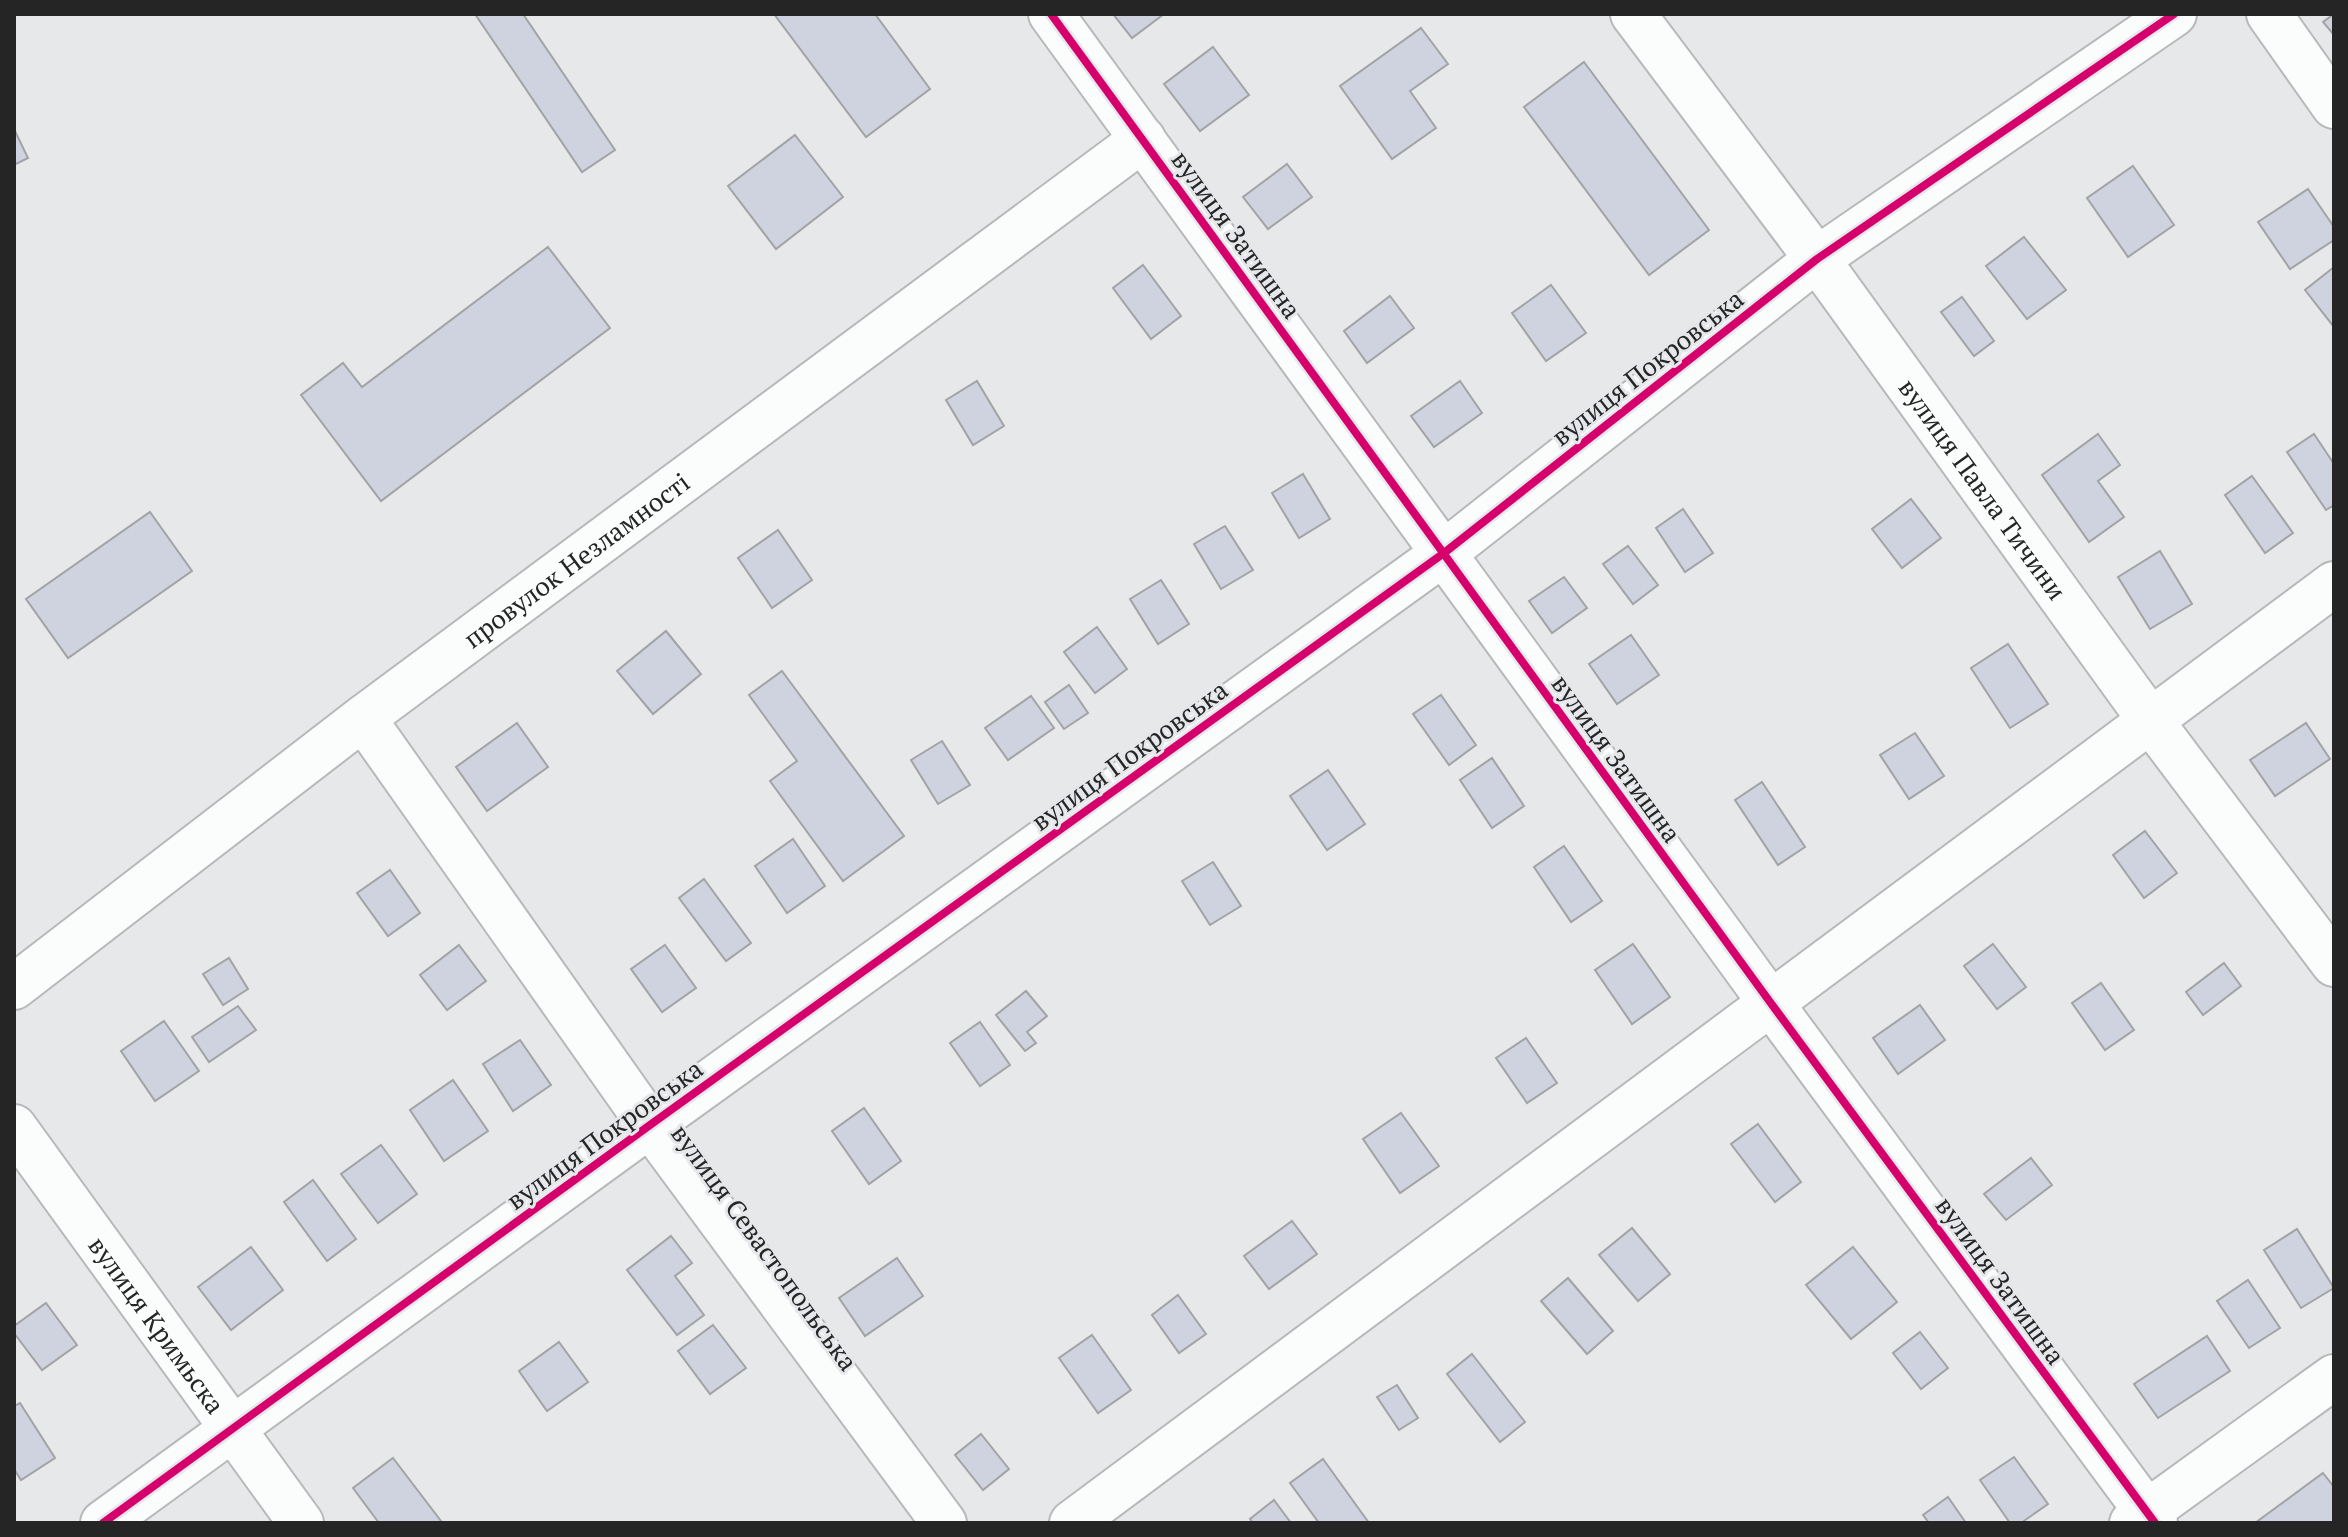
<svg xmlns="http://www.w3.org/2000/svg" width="2348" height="1537" font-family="'PT Serif',serif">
  <rect width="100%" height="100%" fill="#e7e8e9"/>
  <!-- building -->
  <g fill="#cfd2df" stroke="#a2a3a4" stroke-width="2">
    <path d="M 475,14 L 523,14 L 615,150 L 582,172 Z"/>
    <path d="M 774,14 L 875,14 L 930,89 L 866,137 Z"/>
    <path d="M 1113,14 L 1164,14 L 1132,38 Z"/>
    <path d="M 2334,14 L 2334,35 L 2323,22 Z"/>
    <path d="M 1421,28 L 1448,64 L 1410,91 L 1436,128 L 1392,159 L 1340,86 Z"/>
    <path d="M 1213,47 L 1249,95 L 1200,131 L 1164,84 Z"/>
    <path d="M 1584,62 L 1709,230 L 1649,275 L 1524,107 Z"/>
    <path d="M 14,129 L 28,158 L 14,165 Z"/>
    <path d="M 795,135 L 843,197 L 776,249 L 728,186 Z"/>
    <path d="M 1287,164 L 1312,197 L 1268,229 L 1243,197 Z"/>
    <path d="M 2133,166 L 2174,225 L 2128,257 L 2087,198 Z"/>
    <path d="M 2308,189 L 2334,227 L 2334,240 L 2290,269 L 2258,222 Z"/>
    <path d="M 2024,237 L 2066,290 L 2027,319 L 1986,266 Z"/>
    <path d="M 548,247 L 610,328 L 381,501 L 301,395 L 343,363 L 362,387 Z"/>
    <path d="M 1143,265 L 1181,316 L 1151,339 L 1113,288 Z"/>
    <path d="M 2334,267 L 2334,327 L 2305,290 Z"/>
    <path d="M 1551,285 L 1586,333 L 1546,361 L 1512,313 Z"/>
    <path d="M 1390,296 L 1414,328 L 1367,363 L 1344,331 Z"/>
    <path d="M 1962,297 L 1994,341 L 1974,356 L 1941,312 Z"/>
    <path d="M 977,381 L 1004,426 L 973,445 L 946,400 Z"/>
    <path d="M 1460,381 L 1482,413 L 1434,447 L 1411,416 Z"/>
    <path d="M 2098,434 L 2120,465 L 2098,481 L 2124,517 L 2089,542 L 2042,475 Z"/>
    <path d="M 2314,434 L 2334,464 L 2334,505 L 2326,510 L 2287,452 Z"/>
    <path d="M 1303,474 L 1330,519 L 1299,538 L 1272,493 Z"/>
    <path d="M 2252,476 L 2293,533 L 2265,553 L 2225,495 Z"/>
    <path d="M 1911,499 L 1941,538 L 1902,568 L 1872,529 Z"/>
    <path d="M 1683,509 L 1713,553 L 1685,572 L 1656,528 Z"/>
    <path d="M 150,512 L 192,571 L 68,658 L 26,599 Z"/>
    <path d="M 1225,526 L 1253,570 L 1221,589 L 1194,544 Z"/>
    <path d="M 778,530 L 812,580 L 772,608 L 738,558 Z"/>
    <path d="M 1628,546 L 1658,585 L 1633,604 L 1603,564 Z"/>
    <path d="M 2160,551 L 2192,604 L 2150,629 L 2118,577 Z"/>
    <path d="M 1564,577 L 1587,608 L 1552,633 L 1529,601 Z"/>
    <path d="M 1161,580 L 1189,624 L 1158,644 L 1130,599 Z"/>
    <path d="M 1097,627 L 1127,669 L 1095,693 L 1064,652 Z"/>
    <path d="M 666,631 L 701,674 L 653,714 L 617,671 Z"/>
    <path d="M 1631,635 L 1659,675 L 1617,704 L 1589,664 Z"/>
    <path d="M 2008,644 L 2048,704 L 2010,728 L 1971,668 Z"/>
    <path d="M 782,671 L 904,836 L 843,881 L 770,781 L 797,761 L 749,695 Z"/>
    <path d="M 1069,685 L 1088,713 L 1064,729 L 1045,702 Z"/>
    <path d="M 1441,695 L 1476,745 L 1449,765 L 1413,714 Z"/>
    <path d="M 1031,696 L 1054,728 L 1008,760 L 985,728 Z"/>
    <path d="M 517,723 L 548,767 L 487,811 L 456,767 Z"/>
    <path d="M 2306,723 L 2330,759 L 2275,796 L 2250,760 Z"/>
    <path d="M 1915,733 L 1944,776 L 1909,799 L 1880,755 Z"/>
    <path d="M 942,741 L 970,785 L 938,804 L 911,760 Z"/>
    <path d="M 1492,758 L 1524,806 L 1492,828 L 1460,780 Z"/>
    <path d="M 1328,770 L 1365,824 L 1327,850 L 1290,796 Z"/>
    <path d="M 1762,782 L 1805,847 L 1778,865 L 1735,800 Z"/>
    <path d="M 2145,831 L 2177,873 L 2144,898 L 2113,855 Z"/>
    <path d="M 793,839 L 825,886 L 787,913 L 755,866 Z"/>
    <path d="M 1564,846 L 1602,901 L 1571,922 L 1534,867 Z"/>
    <path d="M 1213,862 L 1241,906 L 1210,925 L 1182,881 Z"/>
    <path d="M 390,870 L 420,913 L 388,936 L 357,893 Z"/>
    <path d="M 704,879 L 751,943 L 726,961 L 679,898 Z"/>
    <path d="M 1633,944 L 1670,997 L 1632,1024 L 1595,970 Z"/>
    <path d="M 1993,944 L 2026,987 L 1997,1009 L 1964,966 Z"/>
    <path d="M 459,945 L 486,981 L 447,1010 L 420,975 Z"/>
    <path d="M 665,945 L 696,988 L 662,1012 L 631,969 Z"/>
    <path d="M 229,958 L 248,989 L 223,1005 L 203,974 Z"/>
    <path d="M 2224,963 L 2241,986 L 2203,1015 L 2186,992 Z"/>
    <path d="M 2101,983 L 2134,1030 L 2105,1050 L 2072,1003 Z"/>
    <path d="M 1026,991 L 1047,1016 L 1027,1032 L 1036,1043 L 1025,1051 L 996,1015 Z"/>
    <path d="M 1920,1005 L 1945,1040 L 1898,1074 L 1873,1038 Z"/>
    <path d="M 238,1006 L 256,1030 L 209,1062 L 192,1037 Z"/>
    <path d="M 164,1021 L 199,1071 L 155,1101 L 121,1051 Z"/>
    <path d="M 980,1022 L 1010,1065 L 980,1086 L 950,1043 Z"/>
    <path d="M 1526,1038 L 1557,1083 L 1527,1103 L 1496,1058 Z"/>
    <path d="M 520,1040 L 551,1085 L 513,1111 L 483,1064 Z"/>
    <path d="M 453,1080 L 488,1131 L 444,1161 L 410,1110 Z"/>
    <path d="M 864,1108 L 901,1161 L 869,1184 L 832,1131 Z"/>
    <path d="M 1401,1113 L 1439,1166 L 1400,1193 L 1363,1139 Z"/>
    <path d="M 1758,1124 L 1801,1182 L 1775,1202 L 1731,1144 Z"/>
    <path d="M 381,1145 L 417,1194 L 378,1223 L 341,1174 Z"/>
    <path d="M 2031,1158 L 2052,1185 L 2006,1220 L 1984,1194 Z"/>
    <path d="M 313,1180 L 356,1239 L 327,1261 L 284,1202 Z"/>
    <path d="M 1292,1221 L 1317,1254 L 1269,1289 L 1244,1256 Z"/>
    <path d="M 1632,1228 L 1670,1274 L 1638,1301 L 1599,1255 Z"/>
    <path d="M 2297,1229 L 2334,1288 L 2301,1308 L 2264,1250 Z"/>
    <path d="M 671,1236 L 692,1263 L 675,1276 L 704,1315 L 677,1335 L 627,1270 Z"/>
    <path d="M 251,1247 L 283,1290 L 231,1330 L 198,1287 Z"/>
    <path d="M 1853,1247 L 1897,1302 L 1851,1339 L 1806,1285 Z"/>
    <path d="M 897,1258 L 923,1296 L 865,1336 L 839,1298 Z"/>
    <path d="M 1568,1278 L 1613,1331 L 1587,1354 L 1541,1301 Z"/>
    <path d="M 2248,1280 L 2280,1328 L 2249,1348 L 2217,1301 Z"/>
    <path d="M 1178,1295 L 1206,1334 L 1179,1353 L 1152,1315 Z"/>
    <path d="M 46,1303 L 77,1345 L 42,1370 L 14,1333 L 14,1326 Z"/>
    <path d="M 713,1325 L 746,1368 L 710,1394 L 678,1351 Z"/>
    <path d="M 1920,1332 L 1948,1368 L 1921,1389 L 1893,1353 Z"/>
    <path d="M 1092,1335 L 1131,1390 L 1098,1413 L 1059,1358 Z"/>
    <path d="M 2207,1336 L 2230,1371 L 2158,1418 L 2134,1384 Z"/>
    <path d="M 559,1342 L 588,1382 L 547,1411 L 519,1371 Z"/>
    <path d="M 1472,1354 L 1525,1422 L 1500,1442 L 1447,1374 Z"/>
    <path d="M 1397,1385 L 1418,1418 L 1399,1430 L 1377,1397 Z"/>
    <path d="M 20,1403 L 55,1458 L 21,1480 L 14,1469 L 14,1406 Z"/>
    <path d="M 981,1434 L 1009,1469 L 983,1490 L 955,1455 Z"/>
    <path d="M 2014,1457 L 2048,1504 L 2021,1523 L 2010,1523 L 1980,1480 Z"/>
    <path d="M 393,1458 L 441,1521 L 438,1523 L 379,1523 L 353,1488 Z"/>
    <path d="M 1323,1459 L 1369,1523 L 1319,1523 L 1290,1483 Z"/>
    <path d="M 2323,1473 L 2334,1487 L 2334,1523 L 2255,1523 Z"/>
    <path d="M 1948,1497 L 1966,1523 L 1929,1523 L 1923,1515 Z"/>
    <path d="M 1274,1500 L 1291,1523 L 1253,1523 L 1250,1519 Z"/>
  </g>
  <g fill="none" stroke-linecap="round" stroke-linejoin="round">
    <defs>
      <g id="street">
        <path d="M 1051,14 L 1770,1002 L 2155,1523"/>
        <path id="s1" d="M 1633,14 L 1817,259 L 2150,720 L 2334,964"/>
        <path d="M 2269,14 L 2334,106"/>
        <path d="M 363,718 L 650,1125 L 944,1523"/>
        <path id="s2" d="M 14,987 L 363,718 L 1143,139"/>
        <path id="s3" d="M 14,1127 L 301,1523"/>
        <path d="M 103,1523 L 650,1125 L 1444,553 L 1817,259 L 2174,14"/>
        <path d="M 1072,1523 L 2334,584"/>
        <path d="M 2132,1523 L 2334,1377"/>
      </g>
    </defs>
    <!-- street casing -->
    <use href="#street" stroke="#b7b8b9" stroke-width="48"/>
    <!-- street -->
    <use href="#street" stroke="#fbfcfc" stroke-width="44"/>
    <defs>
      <g id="cycleway">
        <path d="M 1051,14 L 1770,1002 L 2155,1523"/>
        <path d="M 103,1523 L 650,1125 L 1444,553 L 1817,259 L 2174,14"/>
      </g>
    </defs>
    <!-- cycleway casing -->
    <use href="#cycleway" stroke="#e6e7ea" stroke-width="13"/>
    <!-- cycleway -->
    <use href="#cycleway" stroke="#d6006c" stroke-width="8"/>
  </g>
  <g text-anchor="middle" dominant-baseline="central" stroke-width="6" stroke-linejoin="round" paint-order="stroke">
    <!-- street labels -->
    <g font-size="26" fill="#252526" stroke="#e6e7ea">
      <text transform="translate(1237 234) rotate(54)">вулиця Затишна</text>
      <text transform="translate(1647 367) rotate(-38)">вулиця Покровська</text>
      <text stroke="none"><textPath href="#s1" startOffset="590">вулиця Павла Тичини</textPath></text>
      <text stroke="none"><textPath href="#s2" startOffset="706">провулок Незламності</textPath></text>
      <text transform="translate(1129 755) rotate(-36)">вулиця Покровська</text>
      <text transform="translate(1617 758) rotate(54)">вулиця Затишна</text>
      <text transform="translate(604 1134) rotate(-36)">вулиця Покровська</text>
      <text transform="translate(765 1247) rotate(54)">вулиця Севастопольська</text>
      <text transform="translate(2001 1280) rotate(54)">вулиця Затишна</text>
      <text stroke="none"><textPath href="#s3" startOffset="244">вулиця Кримьска</textPath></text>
    </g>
  </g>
  <!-- border -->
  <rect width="2348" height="1537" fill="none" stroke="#252526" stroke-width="32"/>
</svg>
